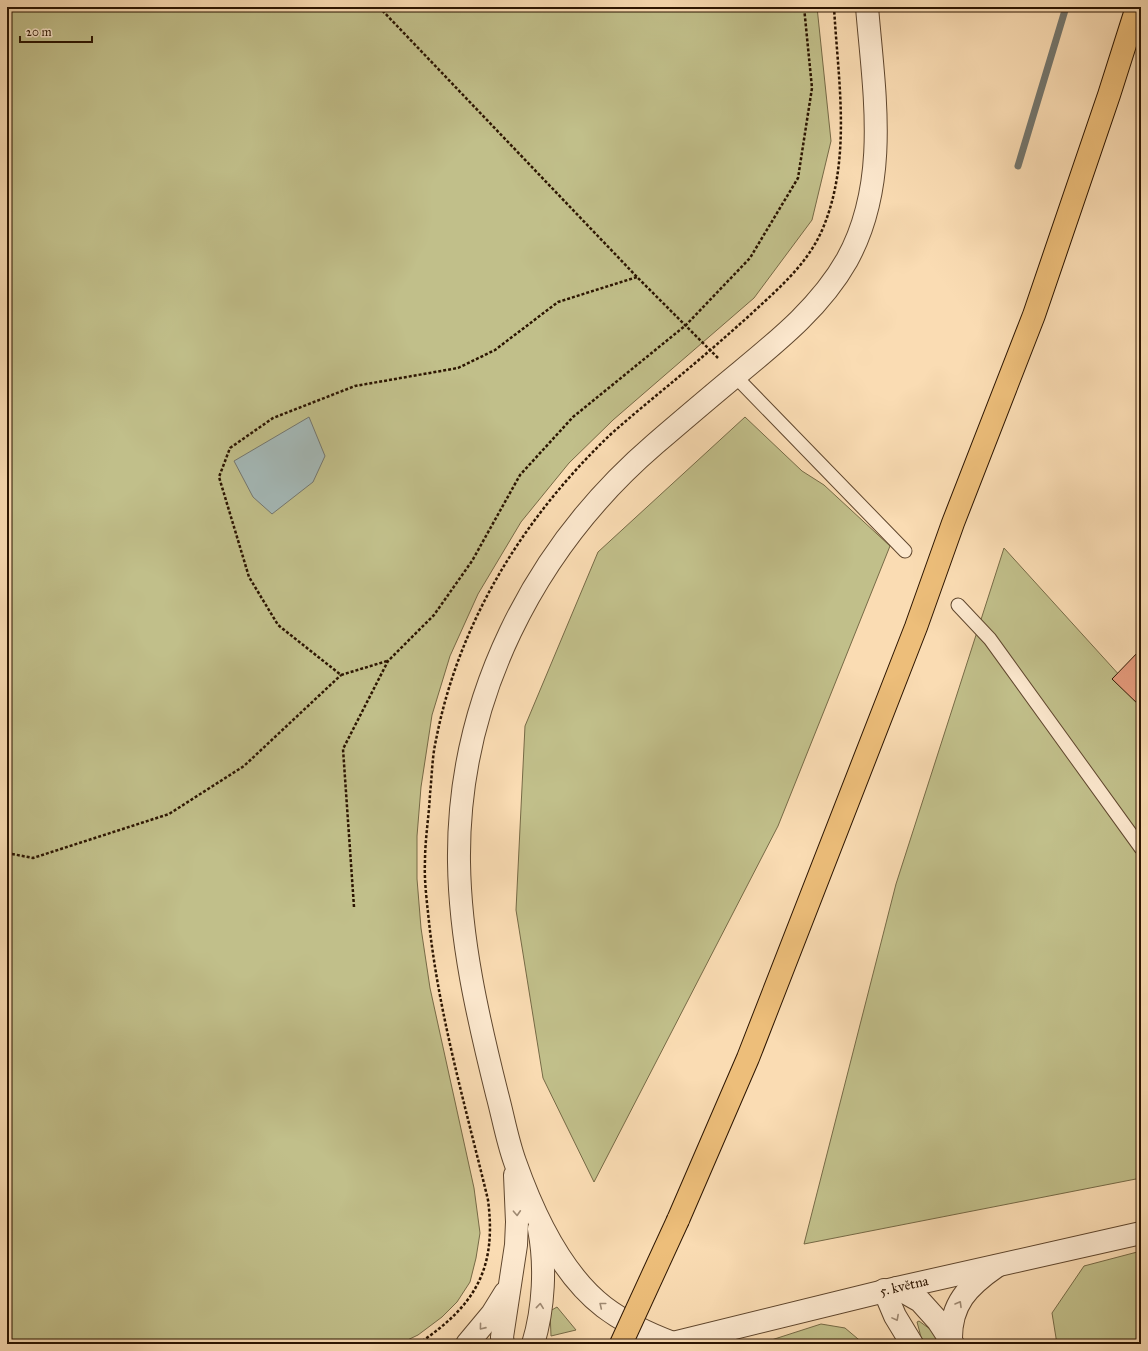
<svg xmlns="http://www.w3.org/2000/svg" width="1148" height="1351" font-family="'IM FELL Great Primer',serif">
  <rect width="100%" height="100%" fill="#fadcb3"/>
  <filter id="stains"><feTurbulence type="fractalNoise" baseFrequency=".005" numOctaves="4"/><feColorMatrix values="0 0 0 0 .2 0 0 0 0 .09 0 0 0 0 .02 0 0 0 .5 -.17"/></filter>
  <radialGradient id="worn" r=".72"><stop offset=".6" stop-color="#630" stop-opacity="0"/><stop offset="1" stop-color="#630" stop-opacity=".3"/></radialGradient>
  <!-- green -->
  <g fill="#c1bf8a" stroke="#766a46">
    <path d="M 7,7 L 817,7 L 831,141 L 812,220 L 754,298 L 613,420 L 569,463 L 521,522 L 478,594 L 450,656 L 432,715 L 421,787 L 417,836 L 417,879 L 421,928 L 430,988 L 474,1188 L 480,1233 L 476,1258 L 470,1282 L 457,1302 L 442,1317 L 418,1335 L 399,1344 L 13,1344 L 7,1340 Z"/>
    <path d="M 745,417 L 802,471 L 824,485 L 890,546 L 778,826 L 594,1182 L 543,1078 L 516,910 L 525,726 L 598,552 Z"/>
    <path d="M 1004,548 L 1141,699 L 1141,1178 L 804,1244 L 896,884 Z"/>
    <path d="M 1141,1251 L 1141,1344 L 1057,1344 L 1052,1313 L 1084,1266 Z"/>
    <path d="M 557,1307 L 576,1330 L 551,1336 L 550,1311 Z"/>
    <path d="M 919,1321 L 934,1332 L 942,1344 L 926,1344 L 921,1337 L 917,1322 Z"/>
    <path d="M 821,1324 L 845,1328 L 864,1344 L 759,1344 Z"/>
  </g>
  <!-- water -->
  <path fill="#a4b9b8" stroke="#74776f" d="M 309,417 L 325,456 L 313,482 L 272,514 L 253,497 L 234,461 Z"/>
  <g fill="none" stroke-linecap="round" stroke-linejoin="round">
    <!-- stream -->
    <path stroke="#74776f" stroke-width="7" d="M 1018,166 L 1066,7"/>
  </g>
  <!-- building -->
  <path fill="#e99d7f" stroke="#2c1501" d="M 1141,649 L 1141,707 L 1112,679 Z"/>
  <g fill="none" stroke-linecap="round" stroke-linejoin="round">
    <defs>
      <g id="service">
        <path d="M 735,376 L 905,551"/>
        <path d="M 958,605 L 990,639 L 1141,848"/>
      </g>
      <path id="minor" d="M 897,1288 L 1141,1233"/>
      <g id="tertiary">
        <path d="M 884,1290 L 895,1316 L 912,1344"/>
        <path d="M 951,1341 C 950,1304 968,1286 997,1266"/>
        <path d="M 673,1343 C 649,1334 625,1323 604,1307 C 560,1273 533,1213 515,1162 C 507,1140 503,1116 497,1094 C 478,1018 460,940 459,862 C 457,700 533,549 655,444 C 683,420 711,396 739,373 C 779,340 821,306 847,260 C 890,182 874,92 867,7"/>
        <path d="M 467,1344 L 492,1314 L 505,1293"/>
        <path d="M 503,1344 L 502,1337 L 516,1245 L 517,1222 L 515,1175"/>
        <path d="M 533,1344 C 544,1308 546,1265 539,1229"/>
        <path d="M 669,1344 L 897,1288 L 920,1301 L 938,1321 L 953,1344"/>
      </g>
      <path id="primary" d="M 678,1220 L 748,1058 L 916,627 L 953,523 L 1034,315 L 1109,95 L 1137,7"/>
    </defs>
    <!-- service casing -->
    <use href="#service" stroke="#60472e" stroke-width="15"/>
    <!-- minor casing -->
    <use href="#minor" stroke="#60472e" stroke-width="24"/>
    <!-- tertiary casing -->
    <use href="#tertiary" stroke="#60472e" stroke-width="24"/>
    <!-- primary casing -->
    <use href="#primary" stroke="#2c1501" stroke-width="24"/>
    <!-- path -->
    <g stroke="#2c1501" stroke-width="2.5" stroke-dasharray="3 2" stroke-linecap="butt">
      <path d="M 379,7 L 637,277 L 719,359"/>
      <path d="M 387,661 L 341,675 L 278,625 L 249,577 L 219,477 L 230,448 L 273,418 L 355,386 L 458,368 L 495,350 L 558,302 L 637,277"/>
      <path d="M 7,853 L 33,858 L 169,814 L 244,766 L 341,675"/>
      <path d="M 354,907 L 343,749 L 388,661 L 434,615 L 472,561 L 520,475 L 573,417 L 686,325 L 750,258 L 798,178 L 812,88 L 804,7"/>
      <path d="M 418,1344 C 475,1306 497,1269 488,1200 C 466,1108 439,1016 429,922 C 427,902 424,881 425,861 C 425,839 429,816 430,794 C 432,776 432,757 436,740 C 459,621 524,517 611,434 C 638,410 667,387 694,364 C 713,348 731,332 750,315 C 778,289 808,264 823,228 C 852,158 838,80 834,7"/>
    </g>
    <!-- service -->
    <use href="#service" stroke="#fce8ce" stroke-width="13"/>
    <!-- minor -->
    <use href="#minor" stroke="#fce8ce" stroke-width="22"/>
    <!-- tertiary -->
    <use href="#tertiary" stroke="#fce8ce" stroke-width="22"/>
    <!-- primary -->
    <use href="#primary" stroke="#edbe7a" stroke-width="22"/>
    <defs>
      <path id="primary-bridge" d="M 621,1344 L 678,1220"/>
    </defs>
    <!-- primary-bridge casing -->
    <use href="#primary-bridge" stroke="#2c1501" stroke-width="24" stroke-linecap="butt"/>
    <!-- primary-bridge -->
    <use href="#primary-bridge" stroke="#edbe7a" stroke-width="22"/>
  </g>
  <!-- one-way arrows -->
  <defs><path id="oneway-chevron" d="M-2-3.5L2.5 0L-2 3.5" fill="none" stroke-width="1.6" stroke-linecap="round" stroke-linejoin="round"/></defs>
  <g stroke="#9e8972">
    <use href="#oneway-chevron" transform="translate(517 1213) rotate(87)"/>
    <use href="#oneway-chevron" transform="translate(959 1304) rotate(-60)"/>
    <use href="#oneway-chevron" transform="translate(602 1305) rotate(-141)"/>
    <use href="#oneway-chevron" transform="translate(540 1306) rotate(-84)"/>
    <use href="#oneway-chevron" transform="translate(896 1318) rotate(62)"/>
    <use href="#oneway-chevron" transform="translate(482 1327) rotate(129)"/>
  </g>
  <g text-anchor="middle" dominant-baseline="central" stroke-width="3.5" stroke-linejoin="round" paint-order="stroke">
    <!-- street labels -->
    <g font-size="14" fill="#2c1501" stroke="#fce8ce">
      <text transform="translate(904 1286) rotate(-13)">5. května</text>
    </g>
  </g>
  <!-- margin -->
  <rect width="1148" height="1351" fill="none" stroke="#fadcb3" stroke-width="24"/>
  <rect x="8" y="8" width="1132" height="1335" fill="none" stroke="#2c1501" stroke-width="2"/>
  <rect x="12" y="12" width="1124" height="1327" fill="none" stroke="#2c1501"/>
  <!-- scale -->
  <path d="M20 36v6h72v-6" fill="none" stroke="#2c1501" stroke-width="2"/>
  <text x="26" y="36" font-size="12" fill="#2c1501" stroke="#fce8ce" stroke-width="3" paint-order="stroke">20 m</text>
  <rect width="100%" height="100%" filter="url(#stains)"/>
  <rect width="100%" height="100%" fill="url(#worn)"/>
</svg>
